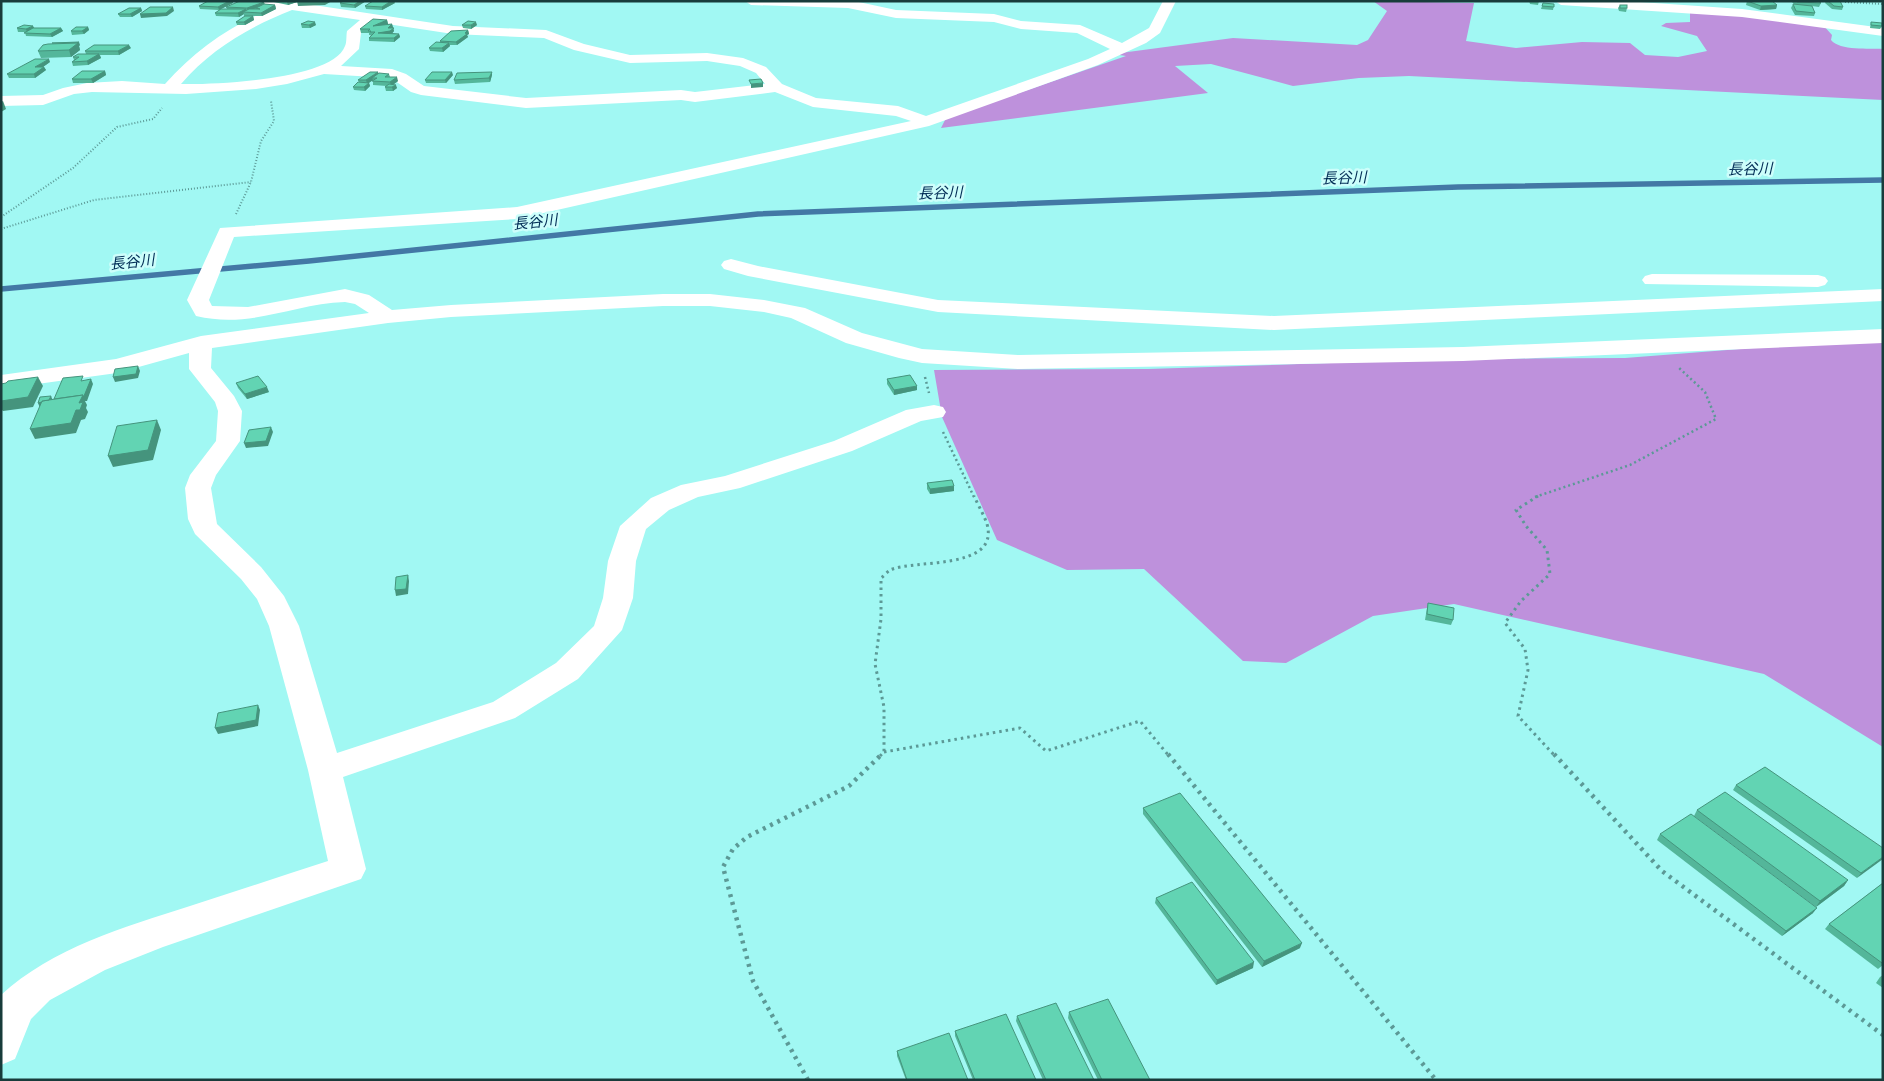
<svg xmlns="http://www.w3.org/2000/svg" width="1884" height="1081" font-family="'Nunito Sans','Noto Sans JP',sans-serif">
  <rect width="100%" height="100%" fill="#a1f8f3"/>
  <!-- forest -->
  <g fill="#be91dc">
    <path d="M 1373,1 L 1474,3 L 1466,41 L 1516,48 L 1582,42 L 1630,43 L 1645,55 L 1678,57 L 1707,51 L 1697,36 L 1661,26 L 1666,23 L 1690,22 L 1690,13 L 1744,15 L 1823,25 L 1832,35 L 1831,40 C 1840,51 1869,48 1883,49 L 1883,100 L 1409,76 L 1359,78 L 1293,86 L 1211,64 L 1175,66 L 1208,93 L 941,128 L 946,118 L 1126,56 L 1113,54 L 1233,38 L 1357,45 L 1368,40 L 1387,11 Z"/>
    <path d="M 1883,341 L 1883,747 L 1764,674 L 1454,604 L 1373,616 L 1286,663 L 1243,661 L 1144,569 L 1067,570 L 997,540 L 942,417 L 934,370 L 1148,369 L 1454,359 L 1625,358 L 1753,348 Z"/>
  </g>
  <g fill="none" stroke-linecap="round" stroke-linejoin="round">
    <!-- stream -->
    <path stroke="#4378a5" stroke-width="5.5" d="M 1,289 L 309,261 L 758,214 L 1458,187 L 1883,180"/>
    <!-- path-far3 -->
    <g stroke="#5c9996" stroke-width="2" stroke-dasharray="1 2" stroke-linecap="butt">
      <path d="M 1845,2 L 1883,4"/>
      <path d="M 236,214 L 251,182 L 261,141 L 274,121 L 271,101"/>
      <path d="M 1,217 L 73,168 L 117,127 L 153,119 L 162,108"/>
      <path d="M 1,229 L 94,200 L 251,182"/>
    </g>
    <!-- path-far2 -->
    <g stroke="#5c9996" stroke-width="2.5" stroke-dasharray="2 3" stroke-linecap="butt">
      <path d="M 925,377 L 929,393"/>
      <path d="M 943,432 L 974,497"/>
      <path d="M 1535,497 L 1630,465 L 1716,419 L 1705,392 L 1678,367"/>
    </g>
    <!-- path-far1 -->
    <g stroke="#5c9996" stroke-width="3" stroke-dasharray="2.5 4" stroke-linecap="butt">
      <path d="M 1538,496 L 1516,510 L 1526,526 L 1547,550 L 1550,574 L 1521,601 L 1505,623 L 1525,649 L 1528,670 L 1518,716 L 1555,756"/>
      <path d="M 884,752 L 1020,728 L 1046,751 L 1140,721 L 1169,756"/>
      <path d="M 880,756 L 884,752 L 884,707 L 875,664 L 881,619 L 881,578 C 884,576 887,572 890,570 C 913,559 1000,571 987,524 C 984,515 978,505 974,496"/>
    </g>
    <!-- path -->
    <g stroke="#5c9996" stroke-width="4.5" stroke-dasharray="3 5" stroke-linecap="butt">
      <path d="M 1168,754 L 1436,1080"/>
      <path d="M 1554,754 L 1662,871 L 1883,1035"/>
      <path d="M 808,1080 L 753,981 L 723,867 L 733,849 L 747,837 L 849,786 L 882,754"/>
    </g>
    <!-- minor -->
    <g fill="#fff" fill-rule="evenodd">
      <path d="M 253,1 L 287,1 L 453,26 L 546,30 L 584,44 L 630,55 L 707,53 L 743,58 L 766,67 L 782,84 L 816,98 L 898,106 L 926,116 L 1088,59 L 1110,49 L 1077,33 L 1021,29 L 994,22 L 896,18 L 848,8 L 751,5 L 745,1 L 854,1 L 896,10 L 994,14 L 1021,21 L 1080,25 L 1122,43 L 1149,28 L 1163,1 L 1176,1 L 1160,33 L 1146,43 L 1098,65 L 929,126 L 517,219 L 234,237 L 209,300 L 212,306 L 248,307 L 345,289 L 369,295 L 392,310 L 451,305 L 663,294 L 710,294 L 764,300 L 805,308 L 862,333 L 922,349 L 1018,355 L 1463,347 L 1883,329 L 1883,343 L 1463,361 L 1018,369 L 922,363 L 899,358 L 846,343 L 791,318 L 764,312 L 710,306 L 663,306 L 451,317 L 388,323 L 212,348 L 211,368 L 234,396 L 242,411 L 240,441 L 216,475 L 211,488 L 217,524 L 261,567 L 284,596 L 299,626 L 337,753 L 493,702 L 556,663 L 594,626 L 603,598 L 608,561 L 620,526 L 651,498 L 681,485 L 725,476 L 834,441 L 906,410 L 934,405 L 943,407 L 946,412 L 943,417 L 921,421 L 852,451 L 740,488 L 698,497 L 669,510 L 646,529 L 636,561 L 633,598 L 622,630 L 578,679 L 515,718 L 343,777 L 366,869 L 361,879 L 163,947 L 105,970 L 50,1000 L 31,1019 L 15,1059 L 1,1065 L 1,995 C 52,948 124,927 190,906 C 236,891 282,876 328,861 L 308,770 L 269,626 L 257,599 L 241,579 L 195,534 L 188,519 L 185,488 L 190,475 L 216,441 L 218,411 L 215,402 L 189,369 L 189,353 L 117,373 L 1,389 L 1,375 L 116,359 L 201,336 L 369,313 L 355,304 L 345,302 C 292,304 251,329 196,316 L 187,300 L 220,228 L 517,207 L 911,121 L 896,116 L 813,107 L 775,92 L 695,102 L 681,100 L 526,108 L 421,95 L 411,92 L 391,78 L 324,74 L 287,84 L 256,89 L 186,94 L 92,92 L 74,94 L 43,105 L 1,106 L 1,96 L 43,95 L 63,88 L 87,83 L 122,81 L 165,84 C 196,49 231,25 275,7 L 254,4 ZM 292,10 L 360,20 L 347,31 C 346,36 347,42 345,46 C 333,80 212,85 181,84 C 211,49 249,27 292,10 ZM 374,22 L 453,34 L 544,38 L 574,50 L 630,63 L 707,61 L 740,66 L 756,73 L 765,84 L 695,92 L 681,90 L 526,98 L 424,86 L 406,74 L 392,69 L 341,66 L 359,49 L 361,33 Z"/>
      <path d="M 1555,1 L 1625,1 L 1742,9 L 1883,28 L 1883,36 L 1742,17 L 1561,5 Z"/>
      <path d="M 731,259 L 758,266 L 938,300 L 1274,316 L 1883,289 L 1883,301 L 1274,330 L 938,312 L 748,276 L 724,269 L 721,265 L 724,261 Z"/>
      <path d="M 1652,274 L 1818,275 L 1825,277 L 1828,281 L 1825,285 L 1818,287 L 1645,284 L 1642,280 L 1645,276 Z"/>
    </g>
  </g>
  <!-- wall -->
  <g fill="#54b69a">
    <path d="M 269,1 L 297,1 L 297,2 L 288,5 Z"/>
    <path d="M 366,1 L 355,8 L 341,7 L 340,3 Z"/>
    <path d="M 1529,1 L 1539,1 L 1538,5 L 1530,4 Z"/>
    <path d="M 1747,1 L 1777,5 L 1776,9 L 1760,10 L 1746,5 Z"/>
    <path d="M 1791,1 L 1818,1 L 1821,3 L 1819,7 L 1812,6 L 1815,13 L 1814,16 L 1795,15 L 1791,8 L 1793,4 L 1794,4 Z"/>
    <path d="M 1826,1 L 1840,1 L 1843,7 L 1842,10 L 1832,9 L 1825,3 Z"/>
    <path d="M 233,3 L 219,10 L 200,9 L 199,6 Z"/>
    <path d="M 395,3 L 382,10 L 366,9 L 365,6 Z"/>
    <path d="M 1543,3 L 1554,4 L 1553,10 L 1541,9 Z"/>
    <path d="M 264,4 L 275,5 L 276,9 L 262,16 L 244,16 L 244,14 L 239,17 L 216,16 L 215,13 L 227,9 L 226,7 Z"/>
    <path d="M 1620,5 L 1627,8 L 1626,12 L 1619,11 L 1618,8 Z"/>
    <path d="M 141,8 L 142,11 L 132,17 L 120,17 L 118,14 Z"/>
    <path d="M 253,16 L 254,20 L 245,25 L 237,25 L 236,22 Z"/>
    <path d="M 387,20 L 388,24 L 385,25 L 392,24 L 394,31 L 392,33 L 399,34 L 400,37 L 394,42 L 369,41 L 369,38 L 371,36 L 370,35 L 369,35 L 369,33 L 361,33 L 360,29 Z"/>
    <path d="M 1871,22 L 1882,26 L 1880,29 L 1870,28 Z"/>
    <path d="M 301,24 L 316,25 L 310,28 L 302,28 Z"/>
    <path d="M 462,25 L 477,25 L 471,29 L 463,28 Z"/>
    <path d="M 88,27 L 89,30 L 84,34 L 72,35 L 71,31 Z"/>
    <path d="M 17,28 L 61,28 L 63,31 L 52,37 L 26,36 L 25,32 L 18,32 Z"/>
    <path d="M 468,30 L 469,34 L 467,35 L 468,37 L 457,45 L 449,45 L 450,46 L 443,52 L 430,51 L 429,48 L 440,42 L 440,41 Z"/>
    <path d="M 80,45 L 79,46 L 80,50 L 71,57 L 41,58 L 38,51 Z"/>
    <path d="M 131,48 L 119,55 L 100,55 L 101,58 L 88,65 L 73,66 L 72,62 L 74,60 L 73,57 L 86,54 L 85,51 Z"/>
    <path d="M 50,62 L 43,67 L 44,67 L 46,70 L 35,78 L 9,78 L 7,74 Z"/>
    <path d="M 105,71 L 106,75 L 93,83 L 73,83 L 72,79 Z"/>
    <path d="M 378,74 L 389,74 L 390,77 L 398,81 L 393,85 L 397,88 L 393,91 L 386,91 L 385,87 L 387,86 L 373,85 L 373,80 L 369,83 L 370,86 L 365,91 L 354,90 L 353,87 L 359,82 L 358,80 Z"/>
    <path d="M 453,75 L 446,83 L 426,83 L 425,80 Z"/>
    <path d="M 492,75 L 490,82 L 455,84 L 454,80 Z"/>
    <path d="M 887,379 L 917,390 L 894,395 L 887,384 Z"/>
    <path d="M 236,383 L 269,392 L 247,399 L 238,388 Z"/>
    <path d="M 927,483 L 954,486 L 954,491 L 930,494 L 927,489 Z"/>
    <path d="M 1428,603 L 1453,620 L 1451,625 L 1425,620 L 1427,608 Z"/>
    <path d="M 1736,785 L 1883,848 L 1857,878 L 1733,790 Z"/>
    <path d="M 1143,808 L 1300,948 L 1262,967 L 1143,814 Z"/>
    <path d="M 1697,810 L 1848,880 L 1844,886 L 1816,907 L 1694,816 Z"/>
    <path d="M 1660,834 L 1813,913 L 1782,936 L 1657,840 Z"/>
    <path d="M 1883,883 L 1883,965 L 1878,969 L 1825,929 L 1829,924 Z"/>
    <path d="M 1156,898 L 1253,968 L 1216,985 L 1155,903 Z"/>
    <path d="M 1883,975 L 1883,988 L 1876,983 L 1880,977 Z"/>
    <path d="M 1069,1012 L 1150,1080 L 1098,1080 L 1068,1018 Z"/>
    <path d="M 1017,1016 L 1094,1080 L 1043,1080 L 1016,1021 Z"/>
    <path d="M 955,1031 L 1036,1080 L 973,1080 L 955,1036 Z"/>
    <path d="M 897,1051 L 968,1080 L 906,1080 L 897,1056 Z"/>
  </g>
  <!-- shaded-wall -->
  <g fill="#45947d">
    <path d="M 229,1 L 233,1 L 233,3 L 219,10 L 218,7 Z"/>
    <path d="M 297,1 L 332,1 L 325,5 L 298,6 Z"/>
    <path d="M 297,1 L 297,2 L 288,5 L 287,2 Z"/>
    <path d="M 360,1 L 366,1 L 355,8 L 354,5 Z"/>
    <path d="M 391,1 L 394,1 L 395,3 L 382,10 L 382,7 Z"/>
    <path d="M 264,2 L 265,5 L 248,11 L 247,8 Z"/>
    <path d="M 275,5 L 276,9 L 262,16 L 261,13 Z"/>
    <path d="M 1777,5 L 1776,9 L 1760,10 L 1761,6 Z"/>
    <path d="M 173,7 L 174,11 L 167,16 L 141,18 L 140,14 Z"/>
    <path d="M 141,8 L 142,11 L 132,17 L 130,14 Z"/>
    <path d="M 246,9 L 247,12 L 243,12 L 244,14 L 239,17 L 238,13 Z"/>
    <path d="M 253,16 L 254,20 L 245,25 L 244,22 Z"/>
    <path d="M 387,20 L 388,24 L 374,29 L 373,26 Z"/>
    <path d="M 315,22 L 316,25 L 310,28 L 309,25 Z"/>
    <path d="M 476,22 L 477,25 L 471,29 L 471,25 Z"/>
    <path d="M 392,24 L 394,31 L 391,35 L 378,33 L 388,28 Z"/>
    <path d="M 33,26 L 35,29 L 27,32 L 26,29 Z"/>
    <path d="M 88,27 L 89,30 L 84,34 L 82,31 Z"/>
    <path d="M 61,28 L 63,31 L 52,37 L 50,34 Z"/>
    <path d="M 468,30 L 469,34 L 467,35 L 468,37 L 457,45 L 456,42 Z"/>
    <path d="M 399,34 L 400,37 L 394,42 L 394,38 Z"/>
    <path d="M 79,42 L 80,45 L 79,46 L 80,50 L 71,57 L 69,50 Z"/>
    <path d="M 449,43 L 450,46 L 443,52 L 442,48 Z"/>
    <path d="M 129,45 L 131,48 L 119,55 L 118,51 Z"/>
    <path d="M 99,54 L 101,58 L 88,65 L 87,61 Z"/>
    <path d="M 49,59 L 50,62 L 37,71 L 35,67 Z"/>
    <path d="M 44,67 L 46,70 L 35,78 L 34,74 Z"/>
    <path d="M 105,71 L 106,75 L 93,83 L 91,79 Z"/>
    <path d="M 378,72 L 379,76 L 372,78 L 373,80 L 367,84 L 366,80 Z"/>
    <path d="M 452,72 L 453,75 L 446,83 L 445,80 Z"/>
    <path d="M 492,72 L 492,75 L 490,82 L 489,78 Z"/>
    <path d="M 397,77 L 398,81 L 391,86 L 390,82 Z"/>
    <path d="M 369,83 L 370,86 L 365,91 L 364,87 Z"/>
    <path d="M 763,83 L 763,87 L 751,88 L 751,84 Z"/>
    <path d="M 396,85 L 397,88 L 393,91 L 392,87 Z"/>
    <path d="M 3,101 L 6,109 L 1,112 L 1,102 Z"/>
    <path d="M 138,366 L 140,371 L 138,378 L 115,382 L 113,377 Z"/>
    <path d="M 38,377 L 43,386 L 33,407 L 3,411 L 1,409 L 1,398 Z"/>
    <path d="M 91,379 L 93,384 L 87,401 L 85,401 L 87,405 L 86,408 L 88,412 L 85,419 L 81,420 L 76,433 L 35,439 L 30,429 Z"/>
    <path d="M 917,386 L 917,390 L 894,395 L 894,390 Z"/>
    <path d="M 267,387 L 269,392 L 247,399 L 245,394 Z"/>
    <path d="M 51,396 L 53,401 L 40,408 L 38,403 Z"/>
    <path d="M 157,420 L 161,430 L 153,460 L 113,467 L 108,456 Z"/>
    <path d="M 271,427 L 273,432 L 268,446 L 246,448 L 244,443 Z"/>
    <path d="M 954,486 L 954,491 L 930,494 L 930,489 Z"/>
    <path d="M 408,575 L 409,581 L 408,594 L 396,596 L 395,590 Z"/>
    <path d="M 258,705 L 260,710 L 258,726 L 218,734 L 215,728 Z"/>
    <path d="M 1883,857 L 1883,859 L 1857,878 L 1861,873 Z"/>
    <path d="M 1848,880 L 1844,886 L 1816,907 L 1820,901 Z"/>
    <path d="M 1817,908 L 1813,913 L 1782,936 L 1786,931 Z"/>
    <path d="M 1302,943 L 1300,948 L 1262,967 L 1264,961 Z"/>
    <path d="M 1254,962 L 1253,968 L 1216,985 L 1217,980 Z"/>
  </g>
  <!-- building -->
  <g fill="#62d4b3" stroke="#45947d">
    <path d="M 208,1 L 229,1 L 218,7 L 199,6 Z"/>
    <path d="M 240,1 L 261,1 L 264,2 L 247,8 L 226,7 Z"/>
    <path d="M 343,1 L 360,1 L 354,5 L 340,3 Z"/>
    <path d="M 373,1 L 391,1 L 382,7 L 365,6 Z"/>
    <path d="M 1747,1 L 1772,1 L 1777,5 L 1761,6 Z"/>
    <path d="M 1796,1 L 1818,1 L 1821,3 L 1797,2 Z"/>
    <path d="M 1828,1 L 1840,1 L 1843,7 L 1834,6 Z"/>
    <path d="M 1543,3 L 1554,4 L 1554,7 L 1542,6 Z"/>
    <path d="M 264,4 L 275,5 L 261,13 L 243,12 L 249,9 L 260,9 L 256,8 Z"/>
    <path d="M 1793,4 L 1812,6 L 1815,13 L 1796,11 Z"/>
    <rect x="1620" y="5" width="7" height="3"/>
    <path d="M 150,7 L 173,7 L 166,13 L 140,14 Z"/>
    <path d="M 129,8 L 141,8 L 130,14 L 118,14 Z"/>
    <path d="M 221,9 L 246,9 L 238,13 L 215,13 Z"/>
    <path d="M 245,16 L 253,16 L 244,22 L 236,22 Z"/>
    <path d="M 373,19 L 387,20 L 373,26 L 392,24 L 388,28 L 394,28 L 390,31 L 378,33 L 399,34 L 394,38 L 369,38 L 375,32 L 370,32 L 371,31 L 368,31 L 370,29 L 360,29 Z"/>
    <path d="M 308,21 L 315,22 L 309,25 L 301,24 Z"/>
    <path d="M 468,21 L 476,22 L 471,25 L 462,25 Z"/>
    <path d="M 1871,22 L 1882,23 L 1882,26 L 1871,25 Z"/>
    <path d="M 24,25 L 33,26 L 26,29 L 17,28 Z"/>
    <path d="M 76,27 L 88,27 L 82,31 L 71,31 Z"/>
    <path d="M 33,28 L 61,28 L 50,34 L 24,33 Z"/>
    <path d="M 468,30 L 465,33 L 467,34 L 456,42 L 440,41 L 451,31 Z"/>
    <path d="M 79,42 L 74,45 L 78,43 L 52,43 L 53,43 Z"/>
    <path d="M 436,42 L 449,43 L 442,48 L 429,48 Z"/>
    <path d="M 78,43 L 69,50 L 38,51 L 43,45 L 48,44 Z"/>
    <path d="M 94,45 L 129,45 L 118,51 L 85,51 Z"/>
    <path d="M 78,54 L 99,54 L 87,61 L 72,62 L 79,57 L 73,57 Z"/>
    <path d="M 35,59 L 49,59 L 35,67 L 44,67 L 34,74 L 7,74 Z"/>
    <path d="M 82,71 L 105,71 L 91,79 L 72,79 Z"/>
    <path d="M 370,72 L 378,72 L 366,80 L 358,80 Z"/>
    <path d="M 432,72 L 452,72 L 445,80 L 425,80 Z"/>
    <path d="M 492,72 L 489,78 L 454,80 L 457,73 Z"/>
    <path d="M 379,73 L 389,74 L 385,77 L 397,77 L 390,82 L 372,81 L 377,78 L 372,78 Z"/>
    <path d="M 761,79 L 763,83 L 751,84 L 749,80 Z"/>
    <path d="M 358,82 L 369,83 L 364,87 L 353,87 Z"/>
    <path d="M 389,84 L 396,85 L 392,87 L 385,87 Z"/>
    <path d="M 138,366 L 136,374 L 113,377 L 115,369 Z"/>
    <path d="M 910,375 L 917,386 L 894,390 L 887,379 Z"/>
    <path d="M 83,376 L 81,381 L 91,379 L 84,396 L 82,396 L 83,395 L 54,399 L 63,378 Z"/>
    <path d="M 258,376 L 267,387 L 245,394 L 236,383 Z"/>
    <path d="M 38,377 L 28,397 L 1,401 L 1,384 L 6,383 L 8,381 Z"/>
    <path d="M 83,395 L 79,403 L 83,402 L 80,410 L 76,410 L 71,423 L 30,429 L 42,401 Z"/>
    <path d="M 51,396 L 49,400 L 42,401 L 42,402 L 38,403 L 40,397 Z"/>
    <path d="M 157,420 L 148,450 L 108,456 L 117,426 Z"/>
    <path d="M 271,427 L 266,441 L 244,443 L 249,430 Z"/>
    <path d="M 952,480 L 954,486 L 930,489 L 927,483 Z"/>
    <path d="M 408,575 L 406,589 L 395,590 L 396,577 Z"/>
    <path d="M 1428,603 L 1454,608 L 1453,620 L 1427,614 Z"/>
    <path d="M 258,705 L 256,720 L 215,728 L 218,713 Z"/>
    <path d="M 1765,767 L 1883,848 L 1883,857 L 1861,873 L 1736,785 Z"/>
    <path d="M 1725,792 L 1848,880 L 1820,901 L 1697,810 Z"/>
    <path d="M 1180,793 L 1302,943 L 1264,961 L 1143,808 Z"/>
    <path d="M 1691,814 L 1817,908 L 1786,931 L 1660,834 Z"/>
    <path d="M 1192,882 L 1254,962 L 1217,980 L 1156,898 Z"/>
    <path d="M 1883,883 L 1883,963 L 1882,963 L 1829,924 Z"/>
    <path d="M 1108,999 L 1150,1080 L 1102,1080 L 1069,1012 Z"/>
    <path d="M 1056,1003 L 1094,1080 L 1046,1080 L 1017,1016 Z"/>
    <path d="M 1006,1014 L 1036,1080 L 975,1080 L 955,1031 Z"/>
    <path d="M 949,1033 L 968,1080 L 907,1080 L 897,1051 Z"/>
  </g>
  <g text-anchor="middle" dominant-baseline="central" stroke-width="5" stroke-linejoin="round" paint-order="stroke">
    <!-- far-water labels -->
    <g font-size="15" font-style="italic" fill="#002c55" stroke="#cdfefb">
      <text transform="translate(1750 169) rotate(-1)">長谷川</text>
      <text transform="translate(1344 178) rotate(-2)">長谷川</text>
      <text transform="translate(940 193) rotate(-2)">長谷川</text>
      <text transform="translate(535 222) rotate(-6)">長谷川</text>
      <text transform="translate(132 262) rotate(-6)">長谷川</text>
    </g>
  </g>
  <!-- border -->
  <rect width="1884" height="1081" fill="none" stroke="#183c3b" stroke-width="5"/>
</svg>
